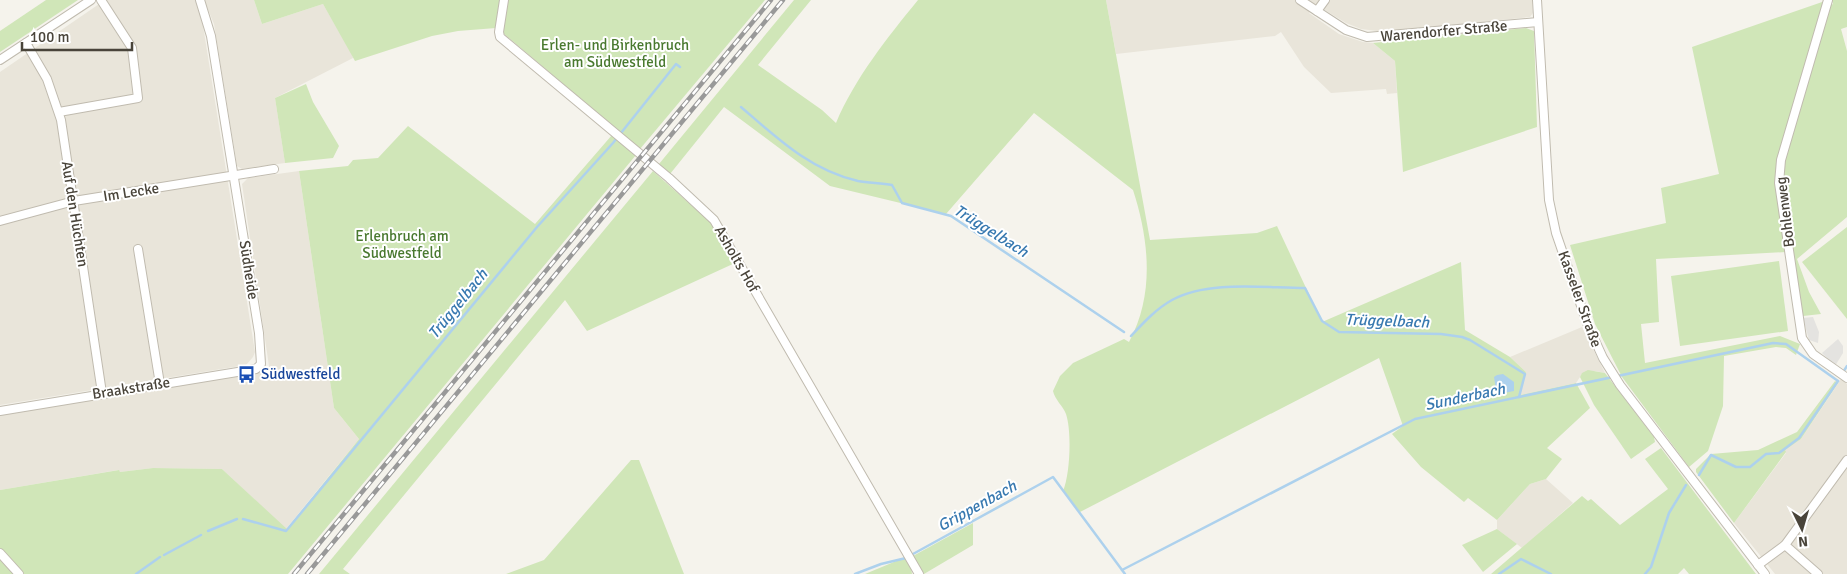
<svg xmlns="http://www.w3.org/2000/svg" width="1847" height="574" font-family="Signika,sans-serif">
  <rect width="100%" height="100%" fill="#f5f3ec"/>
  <!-- residential -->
  <g fill="#e9e5da">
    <path d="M 105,0 L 195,0 L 201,13 L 255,352 L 253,357 L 246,365 L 0,405 L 0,72 Z"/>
    <path d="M 204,0 L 254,0 L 262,24 L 323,4 L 352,54 L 353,58 L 275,98 L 285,163 L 242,169 L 237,166 L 214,24 Z"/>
    <path d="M 1106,0 L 1532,0 L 1533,13 L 1530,17 L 1385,32 L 1361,29 L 1346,23 L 1315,4 L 1309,13 L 1339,34 L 1363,42 L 1373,43 L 1395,61 L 1397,93 L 1387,94 L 1386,89 L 1331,93 L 1304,67 L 1281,32 L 1275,36 L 1116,54 Z"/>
    <path d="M 299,171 L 334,408 L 359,439 L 286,529 L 222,469 L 153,468 L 120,472 L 118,470 L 0,490 L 0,415 L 265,371 L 269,366 L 242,184 L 248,178 Z"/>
    <path d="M 1582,327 L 1605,373 L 1595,371 L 1582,374 L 1576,383 L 1520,395 L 1526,372 L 1510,357 Z"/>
    <path d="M 1841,379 L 1847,384 L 1847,574 L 1775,574 L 1734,523 L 1786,453 L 1784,450 L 1801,439 Z"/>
    <path d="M 1546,479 L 1573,503 L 1522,548 L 1497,529 L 1497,520 L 1530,484 Z"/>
  </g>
  <!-- green -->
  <g fill="#d0e6b8">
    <path d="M 46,0 L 78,0 L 0,52 L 0,31 Z"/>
    <path d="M 254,0 L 500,0 L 496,28 L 458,31 L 432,36 L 355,61 L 323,4 L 262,24 Z"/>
    <path d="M 508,0 L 765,0 L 640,149 L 503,33 Z"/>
    <path d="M 794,0 L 811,0 L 758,65 L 822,110 L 836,123 C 855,78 887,38 918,0 L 1106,0 L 1150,240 L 1257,233 L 1277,226 L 1322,322 L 1461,262 L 1465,330 L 1510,357 L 1526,372 L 1520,395 L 1576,383 L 1590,408 L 1547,448 L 1562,459 L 1546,479 L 1530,484 L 1497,520 L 1468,498 L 1464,502 L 1421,467 L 1392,434 L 1403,426 L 1379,358 L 1080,512 L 1063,491 C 1070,475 1072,432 1066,414 C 1063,406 1055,400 1053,391 L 1060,376 L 1073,363 L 1124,339 L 1129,342 C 1155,295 1149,239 1133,190 L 1034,113 L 946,214 L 830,186 L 724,107 L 670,174 L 659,164 Z"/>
    <path d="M 1832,0 L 1847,0 L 1847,27 L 1841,29 L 1847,51 L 1847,217 L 1797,259 L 1809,292 L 1821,314 L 1803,316 L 1782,182 L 1784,159 L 1829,6 L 1833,4 Z"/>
    <path d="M 1825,1 L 1776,165 L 1786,252 L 1656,259 L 1659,322 L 1641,324 L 1645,363 L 1780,336 L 1800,344 L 1796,355 L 1786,348 L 1776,347 L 1724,356 L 1723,406 L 1708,451 L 1689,467 L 1622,377 L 1595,324 L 1570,245 L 1666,223 L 1661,188 L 1719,174 L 1692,47 Z"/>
    <path d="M 1526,28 L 1534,31 L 1537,127 L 1403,172 L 1395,61 L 1373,43 Z"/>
    <path d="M 306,84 L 313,102 L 339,146 L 333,158 L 285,163 L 275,98 Z"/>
    <path d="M 408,126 L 535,224 L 612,135 L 636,155 L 288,574 L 0,574 L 0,490 L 119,470 L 120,472 L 153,468 L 222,469 L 287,529 L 359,439 L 334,408 L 299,171 L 348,166 L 353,160 L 378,158 Z"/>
    <path d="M 653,171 L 711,223 L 735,263 L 587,331 L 565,300 L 343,569 L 350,574 L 319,574 Z"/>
    <path d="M 1847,227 L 1847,319 L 1802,262 Z"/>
    <path d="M 1779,261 L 1788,331 L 1680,346 L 1671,276 Z"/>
    <path d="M 1588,370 L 1605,373 L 1654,437 L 1655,442 L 1631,459 L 1594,405 L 1580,377 L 1582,373 Z"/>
    <path d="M 1835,381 L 1838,383 L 1801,439 L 1785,450 L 1786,452 L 1734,523 L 1696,472 L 1696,469 L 1711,454 L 1758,450 L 1797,432 Z"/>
    <path d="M 1661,448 L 1756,574 L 1689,574 L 1684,568 L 1678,574 L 1491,574 L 1582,496 L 1588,501 L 1591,499 L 1620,525 L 1668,489 L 1645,459 Z"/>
    <path d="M 631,460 L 639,460 L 684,574 L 506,574 L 544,560 Z"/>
    <path d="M 973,523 L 973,545 L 924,574 L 913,556 Z"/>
    <path d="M 1497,529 L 1517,544 L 1483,572 L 1462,545 Z"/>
    <path d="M 906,557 L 911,567 L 912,574 L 865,574 Z"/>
  </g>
  <!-- parking -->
  <g fill="#e4e3e0">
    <path d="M 1813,317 L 1819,332 L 1818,343 L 1809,340 L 1803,318 Z"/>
    <path d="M 1838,339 L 1843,346 L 1843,353 L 1835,366 L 1822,353 Z"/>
  </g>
  <!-- water -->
  <path fill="#add1ed" d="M 1503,374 L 1514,382 L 1514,391 L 1504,393 L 1496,390 L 1494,377 L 1497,375 Z"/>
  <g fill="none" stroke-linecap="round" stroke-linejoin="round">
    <!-- stream -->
    <g stroke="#add1ed" stroke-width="2.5">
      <path d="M 741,107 C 777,138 810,170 858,181 C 869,183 881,183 892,185 L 902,203 L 951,216 L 1124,332"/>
      <path d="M 1131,336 C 1144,322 1156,309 1172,300 C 1208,280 1265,288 1305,288 L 1322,321 L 1339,332 L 1441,334 L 1462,337 L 1470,340 L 1525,374 L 1519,397"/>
      <path d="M 1842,374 L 1847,366"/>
      <path d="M 1699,475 L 1711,455 L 1736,467 L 1750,467 L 1766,454 L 1779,453 L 1799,438 L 1838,381"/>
      <path d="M 243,519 L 286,531 L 537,227 L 613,143 L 676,64 L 680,67"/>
      <path d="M 208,531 L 237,519"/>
      <path d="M 913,554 L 1053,477 L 1125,574"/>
      <path d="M 164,555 L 201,535"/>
      <path d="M 1122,570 L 1415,419 L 1773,343 L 1786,344 L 1838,381"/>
      <path d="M 136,574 L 160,557"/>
      <path d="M 855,574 L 881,564 L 906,558"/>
      <path d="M 1499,574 L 1521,559 L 1551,574"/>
      <path d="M 1645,574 L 1651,567 L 1669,513 L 1686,485"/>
    </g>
    <defs>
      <g id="minor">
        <path d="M 504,0 L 499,32 L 500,37 L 669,178 L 714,220 L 919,574"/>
        <path d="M 1300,0 L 1346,30 L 1367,37 L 1538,22"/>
        <path d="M 1537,0 L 1549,200 L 1556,233 L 1587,323 L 1603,358 L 1620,385 L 1765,574"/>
        <path d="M 1828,0 L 1781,160 L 1779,183 L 1802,338 L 1813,354 L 1847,378"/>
        <path d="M 1317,11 L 1325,0"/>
        <path d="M 26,43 L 47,79 L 61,120 L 102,393"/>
        <path d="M 0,60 L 91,0"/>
        <path d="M 59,112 L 138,98 L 132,48 L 101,0"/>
        <path d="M 0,221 L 74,201 L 274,169"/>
        <path d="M 138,249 L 160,384"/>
        <path d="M 0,411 L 256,369 L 261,364 L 259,333 L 211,36 L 200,0"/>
        <path d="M 1785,545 L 1818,574"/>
        <path d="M 0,553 L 19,574"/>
        <path d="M 1758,565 L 1785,545 L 1847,460"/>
      </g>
    </defs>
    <!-- minor casing -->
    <use href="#minor" stroke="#c0bbaf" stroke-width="10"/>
    <!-- minor -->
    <use href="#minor" stroke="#fff" stroke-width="8"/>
    <defs>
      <g id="rail">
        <path d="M 294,574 L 771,0"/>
        <path d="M 307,574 L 783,0"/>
      </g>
    </defs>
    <!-- rail casing -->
    <use href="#rail" stroke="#999" stroke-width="4.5"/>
    <!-- rail -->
    <use href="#rail" stroke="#fff" stroke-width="2.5" stroke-dasharray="8" stroke-linecap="butt"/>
  </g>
  <!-- icons -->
  <defs>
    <symbol id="bus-bare" viewBox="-9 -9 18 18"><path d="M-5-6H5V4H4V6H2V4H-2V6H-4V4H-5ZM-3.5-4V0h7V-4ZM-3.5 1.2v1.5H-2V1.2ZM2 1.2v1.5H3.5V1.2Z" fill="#1a4fb4" stroke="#fff" stroke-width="2.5" paint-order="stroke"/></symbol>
  </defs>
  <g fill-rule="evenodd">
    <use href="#bus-bare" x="234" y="362" width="25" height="25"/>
  </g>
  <g text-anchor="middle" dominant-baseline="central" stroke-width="4" stroke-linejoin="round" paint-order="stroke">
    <!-- street labels -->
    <g font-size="15" fill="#49443a" stroke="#fff">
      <text transform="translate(1444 31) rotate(-5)">Warendorfer Straße</text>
      <text transform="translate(131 192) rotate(-9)">Im Lecke</text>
      <text transform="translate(1785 212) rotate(-97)">Bohlenweg</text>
      <text transform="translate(75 214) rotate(81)">Auf den Hüchten</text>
      <text transform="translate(737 259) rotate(60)">Asholts Hof</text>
      <text transform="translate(249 270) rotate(81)">Südheide</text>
      <text transform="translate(1580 299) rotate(70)">Kasseler Straße</text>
      <text transform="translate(131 388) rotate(-9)">Braakstraße</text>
    </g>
    <!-- park labels -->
    <g font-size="15" fill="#49792f" stroke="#fff">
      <text x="615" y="45">Erlen- und Birkenbruch<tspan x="615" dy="17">am Südwestfeld</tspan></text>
      <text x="402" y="236">Erlenbruch am<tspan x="402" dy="17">Südwestfeld</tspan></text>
    </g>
    <!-- transit labels -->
    <g font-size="15" fill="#164399" stroke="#fff" text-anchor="start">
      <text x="261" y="374">Südwestfeld</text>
    </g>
    <!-- water labels -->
    <g font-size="16" font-style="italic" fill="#3879b0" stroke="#fff">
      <text transform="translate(991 231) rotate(32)">Trüggelbach</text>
      <text transform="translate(458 304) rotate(-51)">Trüggelbach</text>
      <text transform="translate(1387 321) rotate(2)">Trüggelbach</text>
      <text transform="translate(1465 397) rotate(-12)">Sunderbach</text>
      <text transform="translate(977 506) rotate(-29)">Grippenbach</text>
    </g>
  </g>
  <!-- north arrow -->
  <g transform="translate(1802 529) rotate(175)" stroke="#ffffff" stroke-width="4" paint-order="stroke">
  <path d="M0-4L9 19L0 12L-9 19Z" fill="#49443a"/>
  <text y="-8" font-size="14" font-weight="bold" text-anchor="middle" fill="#49443a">N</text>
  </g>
  <!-- scale -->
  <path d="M22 42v8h110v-8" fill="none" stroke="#49443a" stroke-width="2.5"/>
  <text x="30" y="42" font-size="15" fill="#49443a" stroke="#ffffff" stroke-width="4" paint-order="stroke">100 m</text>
</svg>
